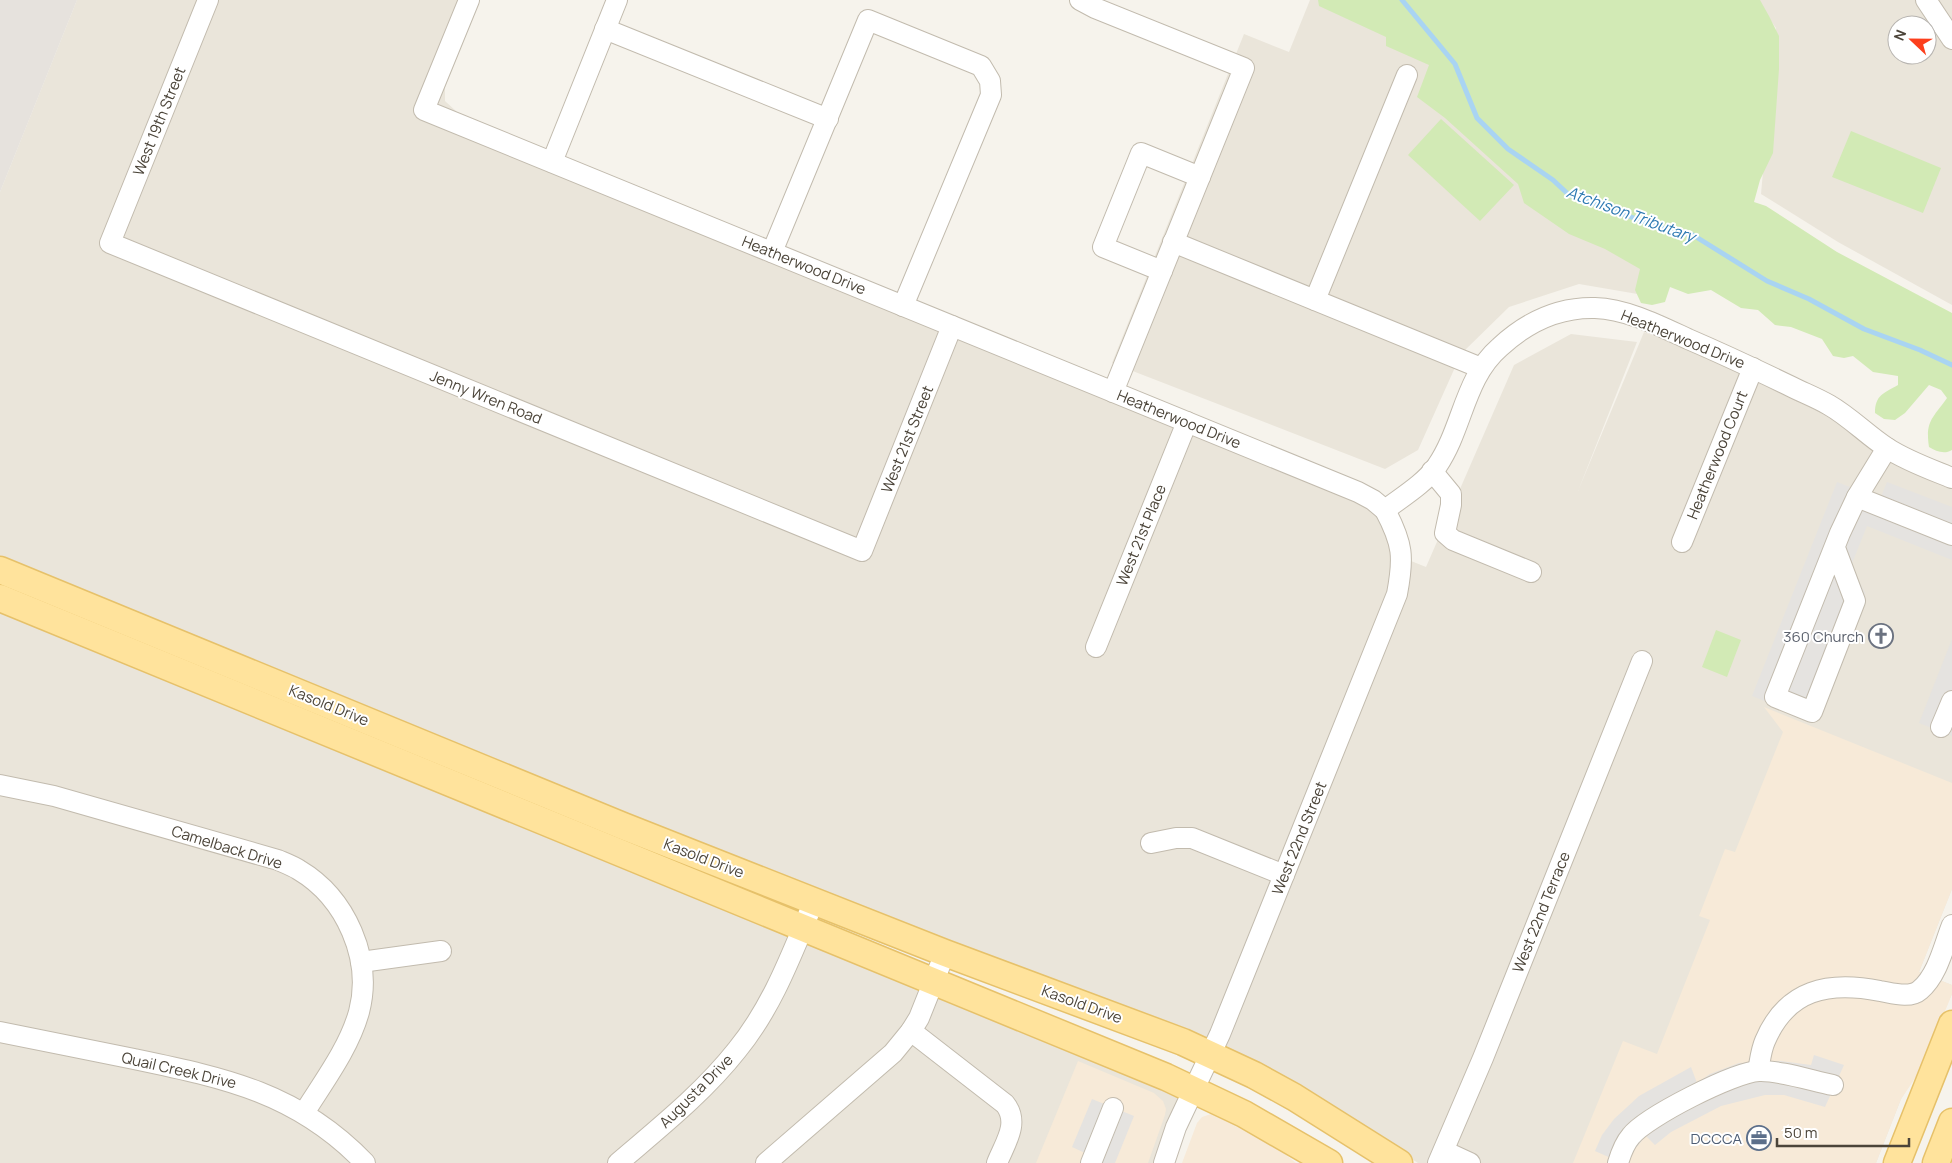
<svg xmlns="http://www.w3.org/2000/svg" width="1952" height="1163" font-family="Manrope,sans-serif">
  <rect width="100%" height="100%" fill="#f6f3ec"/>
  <!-- residential -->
  <g fill="#eae5da" fill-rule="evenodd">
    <path d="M 77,0 L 480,0 L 445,87 L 445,101 L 457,112 L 1360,482 L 1398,513 L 1405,527 L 1411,561 L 1426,567 L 1514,365 L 1571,334 L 1637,342 L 1578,491 L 1644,332 L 1690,350 L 1822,413 L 1897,466 L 1952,489 L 1952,889 L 1919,972 L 1952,985 L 1952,994 L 1910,1085 L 1901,1099 L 1876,1163 L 1418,1163 L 1368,1130 L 779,879 L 0,558 L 0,192 Z"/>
    <path d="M 1310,0 L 1592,0 L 1655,297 L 1579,284 L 1509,307 L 1461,354 L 1418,450 L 1385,469 L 1112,363 L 1244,34 L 1289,52 Z"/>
    <path d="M 1756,0 L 1952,0 L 1952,305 L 1838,242 L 1761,194 L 1776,28 ZM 1897,25 L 1927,25 L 1927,55 L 1897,55 Z"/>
    <path d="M 0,598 L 1194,1090 L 1164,1163 L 0,1163 Z"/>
  </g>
  <!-- commercial -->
  <g fill="#f7ead8">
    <path d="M 1764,707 L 1952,783 L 1952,889 L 1919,972 L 1952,985 L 1952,994 L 1922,1068 L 1901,1099 L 1876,1163 L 1573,1163 L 1623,1041 L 1657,1054 L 1710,920 L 1699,916 L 1725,849 L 1735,852 L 1783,732 Z"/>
    <path d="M 1078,1061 L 1154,1093 L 1163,1101 L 1166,1109 L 1165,1115 L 1148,1163 L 1036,1163 Z"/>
    <path d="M 1214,1113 L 1270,1142 L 1296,1163 L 1182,1163 L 1197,1123 L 1202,1117 Z"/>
  </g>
  <!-- industrial -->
  <path fill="#e6e2dd" d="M 0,0 L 77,0 L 0,192 Z"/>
  <!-- green -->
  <g fill="#d2eab5">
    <path d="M 1318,0 L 1760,0 L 1769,16 L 1779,36 L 1779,69 L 1773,153 L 1760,180 L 1754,202 L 1766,206 L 1837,252 L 1952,313 L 1952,450 C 1944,455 1936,451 1929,447 C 1925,421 1933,418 1947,398 L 1941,390 L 1929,385 L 1905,413 L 1895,420 L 1884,419 L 1875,413 C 1875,395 1884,393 1898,385 L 1898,376 L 1873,372 L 1853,356 L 1844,358 L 1833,356 L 1822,339 L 1791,327 L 1775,325 L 1758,310 L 1741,308 L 1711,290 L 1688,294 L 1670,287 L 1665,302 L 1652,305 L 1641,303 L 1635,290 L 1640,269 L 1605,249 L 1569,234 L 1524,203 L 1518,184 L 1445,118 L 1417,97 L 1429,65 L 1386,46 L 1386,37 L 1319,6 Z"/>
    <path d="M 1441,119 L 1514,185 L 1480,221 L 1408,155 Z"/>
    <path d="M 1851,131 L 1941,168 L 1923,213 L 1832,177 Z"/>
    <path d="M 1716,630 L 1741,640 L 1727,677 L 1702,667 Z"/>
  </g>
  <!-- parking -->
  <g fill="#e5e3e0">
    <path d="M 1837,482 L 1880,499 L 1887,482 L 1952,507 L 1952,560 L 1867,526 L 1851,566 L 1865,593 L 1814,721 L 1752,696 Z"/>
    <path d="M 1952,639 L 1952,736 L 1919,723 Z"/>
    <path d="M 1814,1055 L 1844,1065 L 1825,1107 L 1784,1095 L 1765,1095 L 1721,1106 L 1671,1132 L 1655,1145 L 1646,1136 L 1634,1150 L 1628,1163 L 1622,1163 L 1595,1151 L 1602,1135 L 1614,1119 L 1626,1108 L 1639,1096 L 1691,1067 L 1697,1083 L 1710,1074 L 1739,1063 L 1781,1061 L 1811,1065 Z"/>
    <path d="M 1092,1099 L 1134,1116 L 1115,1163 L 1081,1163 L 1085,1153 L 1072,1147 Z"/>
  </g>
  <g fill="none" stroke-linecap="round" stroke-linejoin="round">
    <!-- stream -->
    <path stroke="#a9d4f2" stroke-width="5" d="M 1402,0 L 1455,64 L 1477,118 L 1508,149 L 1553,180 L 1569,195 L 1662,228 L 1693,235 L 1767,281 L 1809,299 L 1864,329 L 1920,350 L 1952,365"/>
    <defs>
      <g id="minor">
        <path d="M 208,0 L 110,243 L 862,551 L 952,326"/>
        <path d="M 469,0 L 424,110 L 1358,492 L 1373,500 L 1385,510 C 1402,497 1424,484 1437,466 C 1463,428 1464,378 1500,347 C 1527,322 1558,307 1595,308 C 1627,309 1660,326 1688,339 C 1723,354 1757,370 1792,387 C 1804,393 1817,398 1829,405 C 1850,417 1867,435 1887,448 C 1907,461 1930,469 1952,478"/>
        <path d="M 1080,0 L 1095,8 L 1244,68 L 1113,392"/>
        <path d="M 1926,0 L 1952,39"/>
        <path d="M 605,29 L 828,119"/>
        <path d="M 552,162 L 617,0"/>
        <path d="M 1173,242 L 1481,368"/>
        <path d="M 772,252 L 868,20 L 981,66 L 990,81 L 991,95 L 903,306"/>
        <path d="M 1162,271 L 1103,247 L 1141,153 L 1200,177"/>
        <path d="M 1315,300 L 1407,75"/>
        <path d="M 1887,448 L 1857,497 L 1952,535"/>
        <path d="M 1432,471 L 1451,494 L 1451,505 L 1445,533 L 1453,540 L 1531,572"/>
        <path d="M 1682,542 L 1753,368"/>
        <path d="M 1835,548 L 1855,601 L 1812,712 L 1775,697 L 1840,533 L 1857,497"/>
        <path d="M 1096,647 L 1187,422"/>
        <path d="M 1941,727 L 1952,701"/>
        <path d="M 0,785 L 54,796 L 278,860 C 285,863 293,866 299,870 C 346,898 373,959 359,1012 C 349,1048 324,1081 304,1113"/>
        <path d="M 1151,843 L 1176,838 L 1192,838 L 1284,875"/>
        <path d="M 361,962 L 441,951"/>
        <path d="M 911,1031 L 1005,1104 C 1020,1123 1005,1143 997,1163"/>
        <path d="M 0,1032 C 45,1041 89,1050 134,1059 C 225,1078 298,1093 365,1163"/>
        <path d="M 1758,1071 C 1760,1061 1761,1050 1765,1041 C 1787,989 1828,981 1880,991 C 1892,993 1910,999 1920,990 C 1938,975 1944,945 1952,925"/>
        <path d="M 1444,1151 L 1470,1163"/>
        <path d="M 618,1163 C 660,1127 703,1093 737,1050 C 773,1006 792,953 814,901"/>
        <path d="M 766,1163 L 893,1053 L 911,1031 L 919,1018 L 945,953"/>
        <path d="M 1091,1163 L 1113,1108"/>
        <path d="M 1164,1163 L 1176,1127 L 1220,1034 L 1397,594 C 1404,557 1403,544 1385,510"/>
        <path d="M 1438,1163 L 1483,1058 L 1642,661"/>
        <path d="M 1618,1163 C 1621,1153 1624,1144 1631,1136 C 1646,1117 1734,1072 1759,1071 C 1778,1070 1813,1081 1833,1085"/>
      </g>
      <g id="major">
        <path d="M 0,570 L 623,826 L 945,953 L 1183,1042 L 1254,1075 L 1294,1097 L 1399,1163"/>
        <path d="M 0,598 L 1166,1077 L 1244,1114 L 1329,1163"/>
        <path d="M 1897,1163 L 1952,1024"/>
        <path d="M 1936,1163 L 1952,1122"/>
      </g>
    </defs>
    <!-- minor casing -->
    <use href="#minor" stroke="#c2bbae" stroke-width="22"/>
    <!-- major casing -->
    <use href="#major" stroke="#e6c16a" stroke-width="29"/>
    <!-- minor -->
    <use href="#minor" stroke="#fff" stroke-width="20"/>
    <!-- major -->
    <use href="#major" stroke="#ffe39c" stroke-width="26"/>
  </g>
  <!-- icons -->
  <defs>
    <symbol id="church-ring" viewBox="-11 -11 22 22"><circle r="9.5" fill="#fff" stroke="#6b7280" stroke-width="1.5"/><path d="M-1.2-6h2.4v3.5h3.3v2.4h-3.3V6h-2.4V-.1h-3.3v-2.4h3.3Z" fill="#6b7280"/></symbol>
    <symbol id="office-ring" viewBox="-11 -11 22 22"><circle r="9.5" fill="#fff" stroke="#5c6f8a" stroke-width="1.5"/><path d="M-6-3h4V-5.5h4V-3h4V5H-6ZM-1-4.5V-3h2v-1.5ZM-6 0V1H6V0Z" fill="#5c6f8a"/></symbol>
  </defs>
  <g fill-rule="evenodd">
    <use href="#church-ring" x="1867" y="622" width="28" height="28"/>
    <use href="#office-ring" x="1745" y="1124" width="28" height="28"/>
  </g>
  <g text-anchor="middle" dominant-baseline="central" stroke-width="4" stroke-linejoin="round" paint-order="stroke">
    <!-- street labels -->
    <g font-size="15" fill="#4b4439" stroke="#fff">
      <text transform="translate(159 121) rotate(-68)">West 19th Street</text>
      <text transform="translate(804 265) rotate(22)">Heatherwood Drive</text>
      <text transform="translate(1683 339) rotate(22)">Heatherwood Drive</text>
      <text transform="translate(486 397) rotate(22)">Jenny Wren Road</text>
      <text transform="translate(1179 419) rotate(22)">Heatherwood Drive</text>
      <text transform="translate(907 439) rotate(-68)">West 21st Street</text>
      <text transform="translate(1717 455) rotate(-68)">Heatherwood Court</text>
      <text transform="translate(1141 535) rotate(-68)">West 21st Place</text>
      <text transform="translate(329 705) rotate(22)">Kasold Drive</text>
      <text transform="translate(1299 838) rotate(-68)">West 22nd Street</text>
      <text transform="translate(227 847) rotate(17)">Camelback Drive</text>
      <text transform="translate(704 858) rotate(21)">Kasold Drive</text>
      <text transform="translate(1541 912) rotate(-68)">West 22nd Terrace</text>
      <text transform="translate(1082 1004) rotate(20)">Kasold Drive</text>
      <text transform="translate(179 1070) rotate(13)">Quail Creek Drive</text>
      <text transform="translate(696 1091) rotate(-45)">Augusta Drive</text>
    </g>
    <!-- worship labels -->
    <g font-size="15" fill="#5b616d" stroke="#fff" text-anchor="end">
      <text x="1864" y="636">360 Church</text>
    </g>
    <!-- service labels -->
    <g font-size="15" fill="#4e5e75" stroke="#fff" text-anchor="end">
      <text x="1742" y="1138">DCCCA</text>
    </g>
    <!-- water labels -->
    <g font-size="16" font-style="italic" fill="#2e7ab2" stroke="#fff">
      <text transform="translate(1631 214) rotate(20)">Atchison Tributary</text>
    </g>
  </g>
  <!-- north arrow -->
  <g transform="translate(1912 40) rotate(292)"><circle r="24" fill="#ffffff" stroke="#b7b4b0"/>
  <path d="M0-4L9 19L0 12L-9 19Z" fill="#fc3f1d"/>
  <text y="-8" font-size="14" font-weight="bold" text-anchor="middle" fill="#4b4439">N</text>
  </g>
  <!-- scale -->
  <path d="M1777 1138v8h132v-8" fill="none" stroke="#4b4439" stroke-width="2.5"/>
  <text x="1784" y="1138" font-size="15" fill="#4b4439" stroke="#ffffff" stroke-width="4" paint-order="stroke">50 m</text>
</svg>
